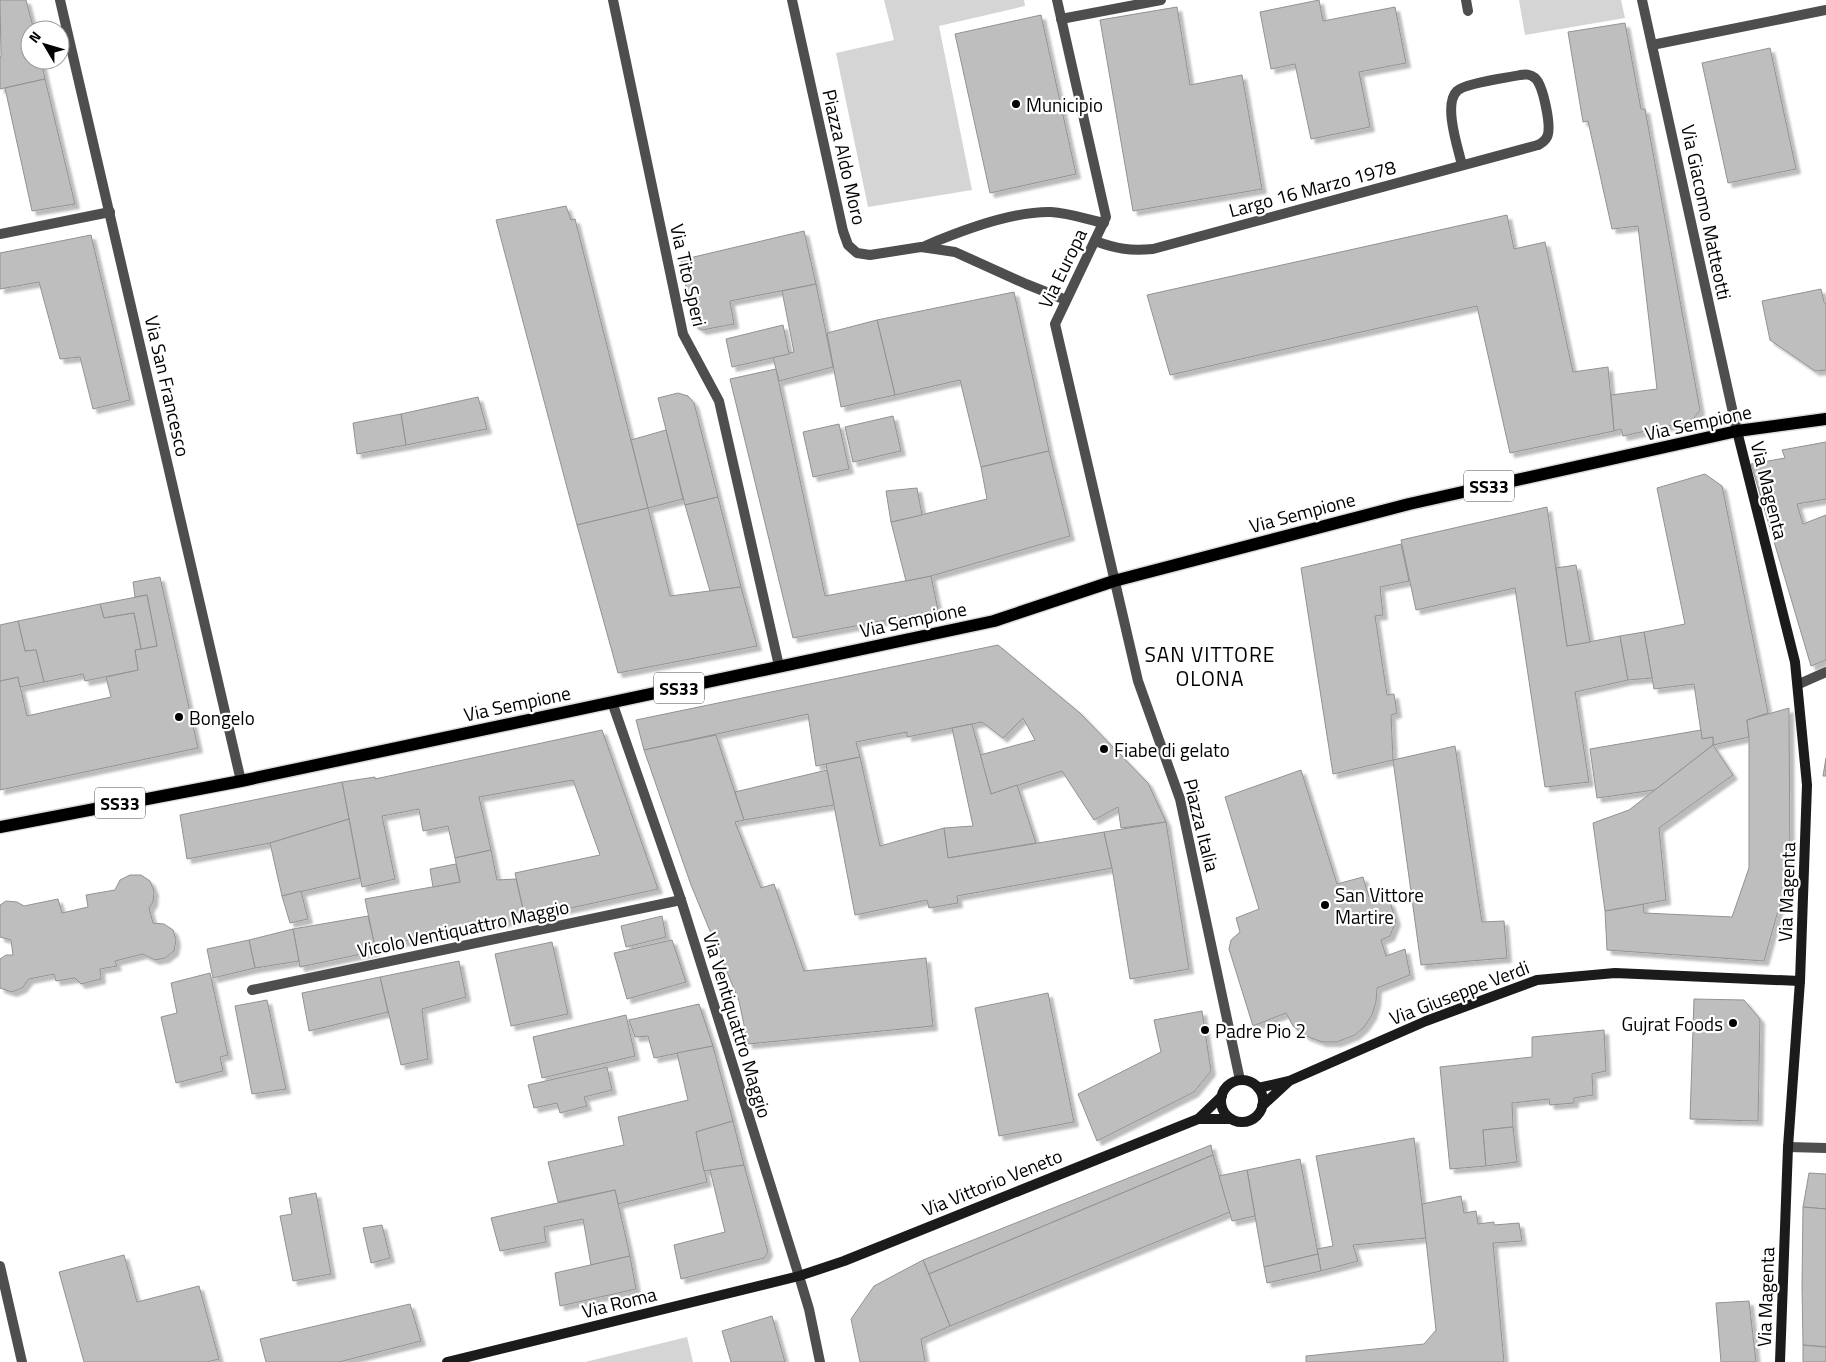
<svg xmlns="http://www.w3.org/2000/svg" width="1826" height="1362" font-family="'Titillium Web',sans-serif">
  <defs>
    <filter id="shadow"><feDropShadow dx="4.5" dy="4.5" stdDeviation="1" flood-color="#0004"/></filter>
  </defs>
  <rect width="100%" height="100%" fill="#fff"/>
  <!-- green -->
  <g fill="#d5d5d5">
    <path d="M 884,0 L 1024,0 L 1025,6 L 939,26 L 972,190 L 868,207 L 836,53 L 894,40 Z"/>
    <path d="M 1519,0 L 1621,0 L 1625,18 L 1525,35 Z"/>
    <path d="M 687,1337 L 693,1362 L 585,1362 Z"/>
  </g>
  <!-- building -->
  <g fill="#bebebe" stroke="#929292" filter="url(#shadow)">
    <path d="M 0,0 L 26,0 L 34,30 L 30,30 L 30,60 L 41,60 L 45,79 L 0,89 L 0,57 L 1,56 Z"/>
    <path d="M 1319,0 L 1323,21 L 1395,7 L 1406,63 L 1359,72 L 1370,127 L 1311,139 L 1295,64 L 1271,69 L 1260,12 Z"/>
    <path d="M 1177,7 L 1190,85 L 1242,75 L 1262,189 L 1133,211 L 1100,20 Z"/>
    <path d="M 1041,15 L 1076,174 L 990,193 L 955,34 Z"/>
    <path d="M 1625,23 L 1641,109 L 1645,109 L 1700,410 L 1692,421 L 1623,436 L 1621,429 L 1614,431 L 1611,395 L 1657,389 L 1638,226 L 1612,229 L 1588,121 L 1583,122 L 1568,32 Z"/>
    <path d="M 1770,48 L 1796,169 L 1728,183 L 1702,63 Z"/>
    <path d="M 45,79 L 75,204 L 32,211 L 5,88 Z"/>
    <path d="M 566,206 L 571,220 L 575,219 L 648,508 L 577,525 L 496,220 Z"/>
    <path d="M 1507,215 L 1514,249 L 1545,242 L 1573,372 L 1608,367 L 1614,431 L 1510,453 L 1477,306 L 1170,375 L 1147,295 Z"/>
    <path d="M 804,231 L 816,284 L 730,301 L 734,324 L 702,330 L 693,324 L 681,260 Z"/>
    <path d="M 91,235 L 130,400 L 93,409 L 80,357 L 60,359 L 39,282 L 0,289 L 0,253 Z"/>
    <path d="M 816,284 L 833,367 L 779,381 L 773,357 L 794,352 L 782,291 Z"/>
    <path d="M 1821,289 L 1824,302 L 1826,304 L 1826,370 L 1815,371 L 1770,340 L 1762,301 Z"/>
    <path d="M 1014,292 L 1049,451 L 981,467 L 960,380 L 895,395 L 877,320 Z"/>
    <path d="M 877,320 L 895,395 L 841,407 L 827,333 Z"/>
    <path d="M 783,325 L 789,354 L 732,367 L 726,339 Z"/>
    <path d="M 776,369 L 825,596 L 931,576 L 938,610 L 793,638 L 730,379 Z"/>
    <path d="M 678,393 L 688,396 L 694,403 L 718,497 L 685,505 L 658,398 Z"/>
    <path d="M 478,397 L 487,429 L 406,445 L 401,414 Z"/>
    <path d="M 401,414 L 406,445 L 357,454 L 353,423 Z"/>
    <path d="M 893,416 L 901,451 L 853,462 L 845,427 Z"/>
    <path d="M 839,424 L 849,469 L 813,477 L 803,432 Z"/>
    <path d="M 666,430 L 683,499 L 648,508 L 631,440 Z"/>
    <path d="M 1826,442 L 1826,499 L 1797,504 L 1803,524 L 1826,515 L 1826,660 L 1811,666 L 1751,464 L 1785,458 L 1782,450 Z"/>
    <path d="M 1049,451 L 1070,536 L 931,576 L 906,581 L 891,522 L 987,499 L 981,467 Z"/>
    <path d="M 1705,474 L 1722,486 L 1768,713 L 1747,720 L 1749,737 L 1713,745 L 1713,737 L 1702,739 L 1694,684 L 1654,689 L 1644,632 L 1685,624 L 1657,488 Z"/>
    <path d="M 917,488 L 922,515 L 891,522 L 886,491 Z"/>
    <path d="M 718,497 L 741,587 L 710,591 L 685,505 Z"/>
    <path d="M 1547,507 L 1567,646 L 1620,636 L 1628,680 L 1575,692 L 1589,782 L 1545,787 L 1515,588 L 1416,610 L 1401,540 Z"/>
    <path d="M 648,508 L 670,596 L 741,587 L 757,646 L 618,673 L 577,525 Z"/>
    <path d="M 1401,544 L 1409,581 L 1380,587 L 1383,615 L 1375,616 L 1387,695 L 1394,694 L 1397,713 L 1391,715 L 1393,760 L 1333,774 L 1301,568 Z"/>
    <path d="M 1576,565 L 1590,642 L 1567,646 L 1556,568 Z"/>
    <path d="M 160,577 L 198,748 L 0,790 L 0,681 L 18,677 L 27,716 L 111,697 L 106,677 L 138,670 L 135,650 L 157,646 L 147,595 L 135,597 L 133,582 Z"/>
    <path d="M 147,595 L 157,646 L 141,649 L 134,613 L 104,618 L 100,604 Z"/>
    <path d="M 100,604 L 104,618 L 134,613 L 141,649 L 135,650 L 138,670 L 85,681 L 83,674 L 44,682 L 36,650 L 25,651 L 18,621 Z"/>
    <path d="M 18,621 L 25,651 L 36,650 L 44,682 L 20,687 L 18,677 L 0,681 L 0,625 Z"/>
    <path d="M 1644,632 L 1652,678 L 1628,680 L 1620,636 Z"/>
    <path d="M 998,645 L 1080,713 L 1148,783 L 1166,822 L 1121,828 L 1118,807 L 1094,820 L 1062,771 L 991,794 L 980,755 L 1035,740 L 1023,718 L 1003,738 L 982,722 L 907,737 L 907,732 L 856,742 L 860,757 L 816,766 L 808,714 L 644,750 L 636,720 Z"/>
    <path d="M 1789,708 L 1790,868 L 1764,961 L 1607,950 L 1605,911 L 1643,904 L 1644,913 L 1732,917 L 1749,868 L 1749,737 L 1747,720 Z"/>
    <path d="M 972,724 L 991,794 L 1017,785 L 1036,843 L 948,858 L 944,828 L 973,826 L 952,728 Z"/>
    <path d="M 602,730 L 658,889 L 525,918 L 515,873 L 600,855 L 573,780 L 479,797 L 491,850 L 455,858 L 448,826 L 423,831 L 419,809 L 382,816 L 395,879 L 362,887 L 342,782 L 375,777 L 375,779 Z"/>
    <path d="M 1701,730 L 1702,739 L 1713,737 L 1713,745 L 1655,790 L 1597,798 L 1590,749 Z"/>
    <path d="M 716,735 L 744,820 L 735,822 L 761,888 L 774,884 L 804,971 L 926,958 L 933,1026 L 748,1044 L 739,1001 L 691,885 L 644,750 Z"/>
    <path d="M 1713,745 L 1733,775 L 1659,828 L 1666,900 L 1605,911 L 1593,823 L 1629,810 Z"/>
    <path d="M 1455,746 L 1482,922 L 1504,921 L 1507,958 L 1421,965 L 1393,760 Z"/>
    <path d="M 860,757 L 880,846 L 944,828 L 948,858 L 1104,832 L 1112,868 L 957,896 L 958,903 L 929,908 L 927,900 L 855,915 L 826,764 Z"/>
    <path d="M 1826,758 L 1826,776 L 1823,776 Z"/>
    <path d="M 827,770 L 834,805 L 744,820 L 735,792 Z"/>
    <path d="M 1301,770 L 1337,884 L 1363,877 L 1369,897 L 1377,896 L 1390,902 L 1396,921 L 1390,936 L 1381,940 L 1386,956 L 1405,949 L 1410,975 L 1377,988 L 1376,1002 L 1372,1015 L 1364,1027 L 1355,1035 L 1337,1042 L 1322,1042 L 1306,1036 L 1293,1026 L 1286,1013 L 1253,1026 L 1229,949 L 1231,940 L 1240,932 L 1236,918 L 1259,909 L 1225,797 Z"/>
    <path d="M 342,782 L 349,819 L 270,843 L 187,859 L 180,815 Z"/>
    <path d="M 349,819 L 360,878 L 282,896 L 270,843 Z"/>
    <path d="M 1166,822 L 1189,969 L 1130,979 L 1112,868 L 1104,832 Z"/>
    <path d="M 491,850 L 497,880 L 516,879 L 525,918 L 375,947 L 365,899 L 460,882 L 455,858 Z"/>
    <path d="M 456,864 L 460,882 L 433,887 L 430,869 Z"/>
    <path d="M 130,875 L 141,875 L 150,881 L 154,891 L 153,902 L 149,908 L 153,923 L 164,924 L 173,930 L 176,940 L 174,951 L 165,958 L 155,960 L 143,954 L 115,961 L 117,966 L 100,969 L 101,979 L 81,984 L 75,978 L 56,981 L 54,974 L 29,979 L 22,988 L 12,992 L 0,988 L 0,959 L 6,955 L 13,955 L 11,940 L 0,937 L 0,905 L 6,901 L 17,902 L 24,906 L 58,899 L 62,913 L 88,907 L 86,895 L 115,890 L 120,880 Z"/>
    <path d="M 301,891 L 308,919 L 290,923 L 282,896 Z"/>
    <path d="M 368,916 L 376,951 L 300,967 L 293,929 Z"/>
    <path d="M 662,916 L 666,937 L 626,947 L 621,926 Z"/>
    <path d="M 293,929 L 299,961 L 255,968 L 249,940 Z"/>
    <path d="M 249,940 L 255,968 L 213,978 L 207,949 Z"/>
    <path d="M 672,940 L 686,982 L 627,999 L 614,953 Z"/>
    <path d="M 552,942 L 568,1014 L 511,1026 L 495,954 Z"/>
    <path d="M 459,961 L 466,997 L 422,1009 L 428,1059 L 401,1065 L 380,977 Z"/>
    <path d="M 210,973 L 228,1055 L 220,1057 L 223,1071 L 176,1083 L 161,1017 L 177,1013 L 171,983 Z"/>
    <path d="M 380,977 L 388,1012 L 309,1031 L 302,993 Z"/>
    <path d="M 1048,993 L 1074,1122 L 999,1136 L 975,1008 Z"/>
    <path d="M 1694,999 L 1744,1000 L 1760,1019 L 1758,1121 L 1690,1119 Z"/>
    <path d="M 267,1000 L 286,1089 L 252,1094 L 235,1006 Z"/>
    <path d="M 699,1004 L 713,1046 L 654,1058 L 648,1036 L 635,1037 L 629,1020 Z"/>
    <path d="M 1202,1011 L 1211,1071 L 1194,1092 L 1097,1141 L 1078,1094 L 1161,1052 L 1154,1020 Z"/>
    <path d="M 626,1015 L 635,1056 L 542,1078 L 533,1037 Z"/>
    <path d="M 1604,1030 L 1606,1071 L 1592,1074 L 1593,1095 L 1574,1098 L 1574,1103 L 1550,1105 L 1549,1099 L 1512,1103 L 1513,1127 L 1483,1130 L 1486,1166 L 1450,1169 L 1440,1067 L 1532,1057 L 1532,1037 Z"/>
    <path d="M 713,1046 L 733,1121 L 696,1132 L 707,1182 L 618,1204 L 615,1190 L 558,1202 L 548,1162 L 624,1145 L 618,1117 L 688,1100 L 677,1053 Z"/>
    <path d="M 607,1067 L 612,1090 L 584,1097 L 587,1106 L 560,1113 L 557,1103 L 534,1108 L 528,1085 Z"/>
    <path d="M 733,1121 L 744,1165 L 704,1171 L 696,1132 Z"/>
    <path d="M 1513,1127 L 1517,1162 L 1486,1166 L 1483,1130 Z"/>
    <path d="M 1414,1138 L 1426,1238 L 1353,1245 L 1358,1261 L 1321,1271 L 1317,1249 L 1333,1246 L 1316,1156 Z"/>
    <path d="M 1211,1145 L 1213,1155 L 929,1274 L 923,1260 Z"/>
    <path d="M 1213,1155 L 1230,1212 L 950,1326 L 929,1274 Z"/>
    <path d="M 1300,1159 L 1318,1254 L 1264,1267 L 1247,1170 Z"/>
    <path d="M 744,1165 L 768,1252 L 764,1258 L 681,1279 L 674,1245 L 725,1232 L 710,1170 Z"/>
    <path d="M 1247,1170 L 1255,1216 L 1232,1221 L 1219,1176 Z"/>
    <path d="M 1809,1173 L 1826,1174 L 1826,1209 L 1803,1207 Z"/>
    <path d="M 615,1190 L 630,1256 L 591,1265 L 583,1219 L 544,1227 L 546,1242 L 500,1251 L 491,1218 Z"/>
    <path d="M 316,1193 L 331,1274 L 293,1281 L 280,1216 L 292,1214 L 289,1198 Z"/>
    <path d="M 1461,1196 L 1464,1213 L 1476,1211 L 1478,1224 L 1494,1222 L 1494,1225 L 1519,1223 L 1522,1241 L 1493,1243 L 1504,1362 L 1306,1362 L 1306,1356 L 1424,1344 L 1436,1330 L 1422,1204 Z"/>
    <path d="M 1803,1207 L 1826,1209 L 1826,1347 L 1803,1345 L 1802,1286 Z"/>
    <path d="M 382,1225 L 390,1258 L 371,1263 L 363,1228 Z"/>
    <path d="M 1318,1254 L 1321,1271 L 1267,1283 L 1264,1267 Z"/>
    <path d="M 124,1255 L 137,1302 L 199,1286 L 219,1359 L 207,1362 L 84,1362 L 59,1272 Z"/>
    <path d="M 630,1256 L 636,1289 L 560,1306 L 555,1273 Z"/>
    <path d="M 923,1260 L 950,1326 L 921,1339 L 925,1362 L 860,1362 L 851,1319 L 874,1286 Z"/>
    <path d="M 1749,1301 L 1756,1362 L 1721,1362 L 1716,1303 Z"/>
    <path d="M 410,1304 L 421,1341 L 339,1362 L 266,1362 L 260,1339 Z"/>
    <path d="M 772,1316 L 785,1362 L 731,1362 L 722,1331 Z"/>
    <path d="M 1803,1345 L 1826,1347 L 1826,1362 L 1803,1362 Z"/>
  </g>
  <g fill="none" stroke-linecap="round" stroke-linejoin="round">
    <defs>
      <path id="primary" d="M 0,827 L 241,781 L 994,621 L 1114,581 L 1409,504 L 1737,431 L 1826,419"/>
    </defs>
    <!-- primary casing -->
    <use href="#primary" stroke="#dbdbdb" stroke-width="15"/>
    <!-- lane -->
    <g stroke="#4e4e4e" stroke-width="10">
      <path d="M 1466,0 L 1468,11"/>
      <path d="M 1462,165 C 1458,148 1443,104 1457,91 C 1465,83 1507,78 1520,75 C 1526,74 1530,74 1535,78 C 1543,85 1552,127 1547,137 C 1545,141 1542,143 1538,145"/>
    </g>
    <!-- street -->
    <g stroke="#4e4e4e" stroke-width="10">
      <path d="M 60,0 L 241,781"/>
      <path d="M 613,0 L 683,334 L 719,401 L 779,666"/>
      <path d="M 792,0 L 843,231 L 848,245 L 857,253 L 870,255 L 921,247 L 955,252 L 1026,284 L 1066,300"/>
      <path d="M 1057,0 L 1106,217 L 1055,324 L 1138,681 L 1180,799 L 1240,1080"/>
      <path d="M 1642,0 L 1737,431"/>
      <path d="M 1061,19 L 1161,0"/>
      <path d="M 1652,45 L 1826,10"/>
      <path d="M 0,234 L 110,212"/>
      <path d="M 1095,241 C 1117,249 1130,251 1153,249 L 1538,145"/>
      <path d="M 925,246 C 960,231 1012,211 1051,212 C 1069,213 1086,219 1104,223"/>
      <path d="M 1799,684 L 1826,672"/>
      <path d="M 612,702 L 681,900 L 799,1276 L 809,1309 L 820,1362"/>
      <path d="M 252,990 L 681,900"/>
      <path d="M 1788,1147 L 1826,1148"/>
      <path d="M 0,1266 L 22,1362"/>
    </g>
    <!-- secondary -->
    <g stroke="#1b1b1b" stroke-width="10">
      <path d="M 1737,431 L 1795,662 L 1807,785 L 1800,981 L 1788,1147 L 1780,1362"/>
      <circle cx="1242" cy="1101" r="21"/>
      <path d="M 1258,1088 L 1289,1081 L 1426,1021 L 1537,980 L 1615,973 L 1800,981"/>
      <path d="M 1262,1106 L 1288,1082"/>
      <path d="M 1198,1119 L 1231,1119"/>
      <path d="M 447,1362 L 799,1276 L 844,1261 L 1198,1119 L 1222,1096"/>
    </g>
    <!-- primary -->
    <use href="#primary" stroke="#000" stroke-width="12"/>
  </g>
  <!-- markers -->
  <g fill="#000" stroke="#fff" stroke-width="2">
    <circle cx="1016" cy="104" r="5"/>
    <circle cx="179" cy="717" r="5"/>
    <circle cx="1104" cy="749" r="5"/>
    <circle cx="1325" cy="905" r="5"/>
    <circle cx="1733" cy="1023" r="5"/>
    <circle cx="1205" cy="1030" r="5"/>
  </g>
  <g text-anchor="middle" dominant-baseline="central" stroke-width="4.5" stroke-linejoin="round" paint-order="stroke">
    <!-- shield labels -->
    <g fill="#fff" stroke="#4c4c4c" stroke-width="1">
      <rect x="1464" y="470.5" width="50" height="31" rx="4"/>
      <rect x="654" y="672.5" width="50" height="31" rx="4"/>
      <rect x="95" y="787.5" width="50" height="31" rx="4"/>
    </g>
    <g font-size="18" font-weight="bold" fill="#000">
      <text x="1489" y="486">SS33</text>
      <text x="679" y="688">SS33</text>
      <text x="120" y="803">SS33</text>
    </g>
    <!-- poi labels -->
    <g font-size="19" fill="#000" stroke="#fff" text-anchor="start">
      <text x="1026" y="104">Municipio</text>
      <text x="189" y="717">Bongelo</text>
      <text x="1114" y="749">Fiabe di gelato</text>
      <text x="1335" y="894">San Vittore<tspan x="1335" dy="22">Martire</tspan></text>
      <text x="1723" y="1023" text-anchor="end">Gujrat Foods</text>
      <text x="1215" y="1030">Padre Pio 2</text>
    </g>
    <!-- street labels -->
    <g font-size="19" fill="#000" stroke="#fff">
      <text transform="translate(845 157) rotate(77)">Piazza Aldo Moro</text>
      <text transform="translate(1312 188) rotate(-15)">Largo 16 Marzo 1978</text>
      <text transform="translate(1707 212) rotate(78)">Via Giacomo Matteotti</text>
      <text transform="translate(1062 268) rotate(-64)">Via Europa</text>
      <text transform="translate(689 275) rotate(77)">Via Tito Speri</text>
      <text transform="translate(168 386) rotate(77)">Via San Francesco</text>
      <text transform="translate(1698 422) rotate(-12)">Via Sempione</text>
      <text transform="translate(1770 490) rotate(76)">Via Magenta</text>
      <text transform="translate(1302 512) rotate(-15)">Via Sempione</text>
      <text transform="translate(913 619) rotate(-12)">Via Sempione</text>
      <text transform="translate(517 703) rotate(-12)">Via Sempione</text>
      <text transform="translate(1202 825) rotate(76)">Piazza Italia</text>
      <text transform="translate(1786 892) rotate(-88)">Via Magenta</text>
      <text transform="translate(463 928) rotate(-12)">Vicolo Ventiquattro Maggio</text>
      <text transform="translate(1459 992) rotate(-21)">Via Giuseppe Verdi</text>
      <text transform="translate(738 1025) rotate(73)">Via Ventiquattro Maggio</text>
      <text transform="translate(992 1182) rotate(-22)">Via Vittorio Veneto</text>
      <text transform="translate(1765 1297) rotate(-88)">Via Magenta</text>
      <text transform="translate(619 1302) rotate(-14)">Via Roma</text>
    </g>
    <!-- quarter labels -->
    <g font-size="21" letter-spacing="1" fill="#000" stroke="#fff">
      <text x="1210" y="654">SAN VITTORE<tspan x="1210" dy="24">OLONA</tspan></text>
    </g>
  </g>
  <!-- north arrow -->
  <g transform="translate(45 45) rotate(308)"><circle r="24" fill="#ffffff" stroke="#999999"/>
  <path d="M0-4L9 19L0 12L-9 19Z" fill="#000000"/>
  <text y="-8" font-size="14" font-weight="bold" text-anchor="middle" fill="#000000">N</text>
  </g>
</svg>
